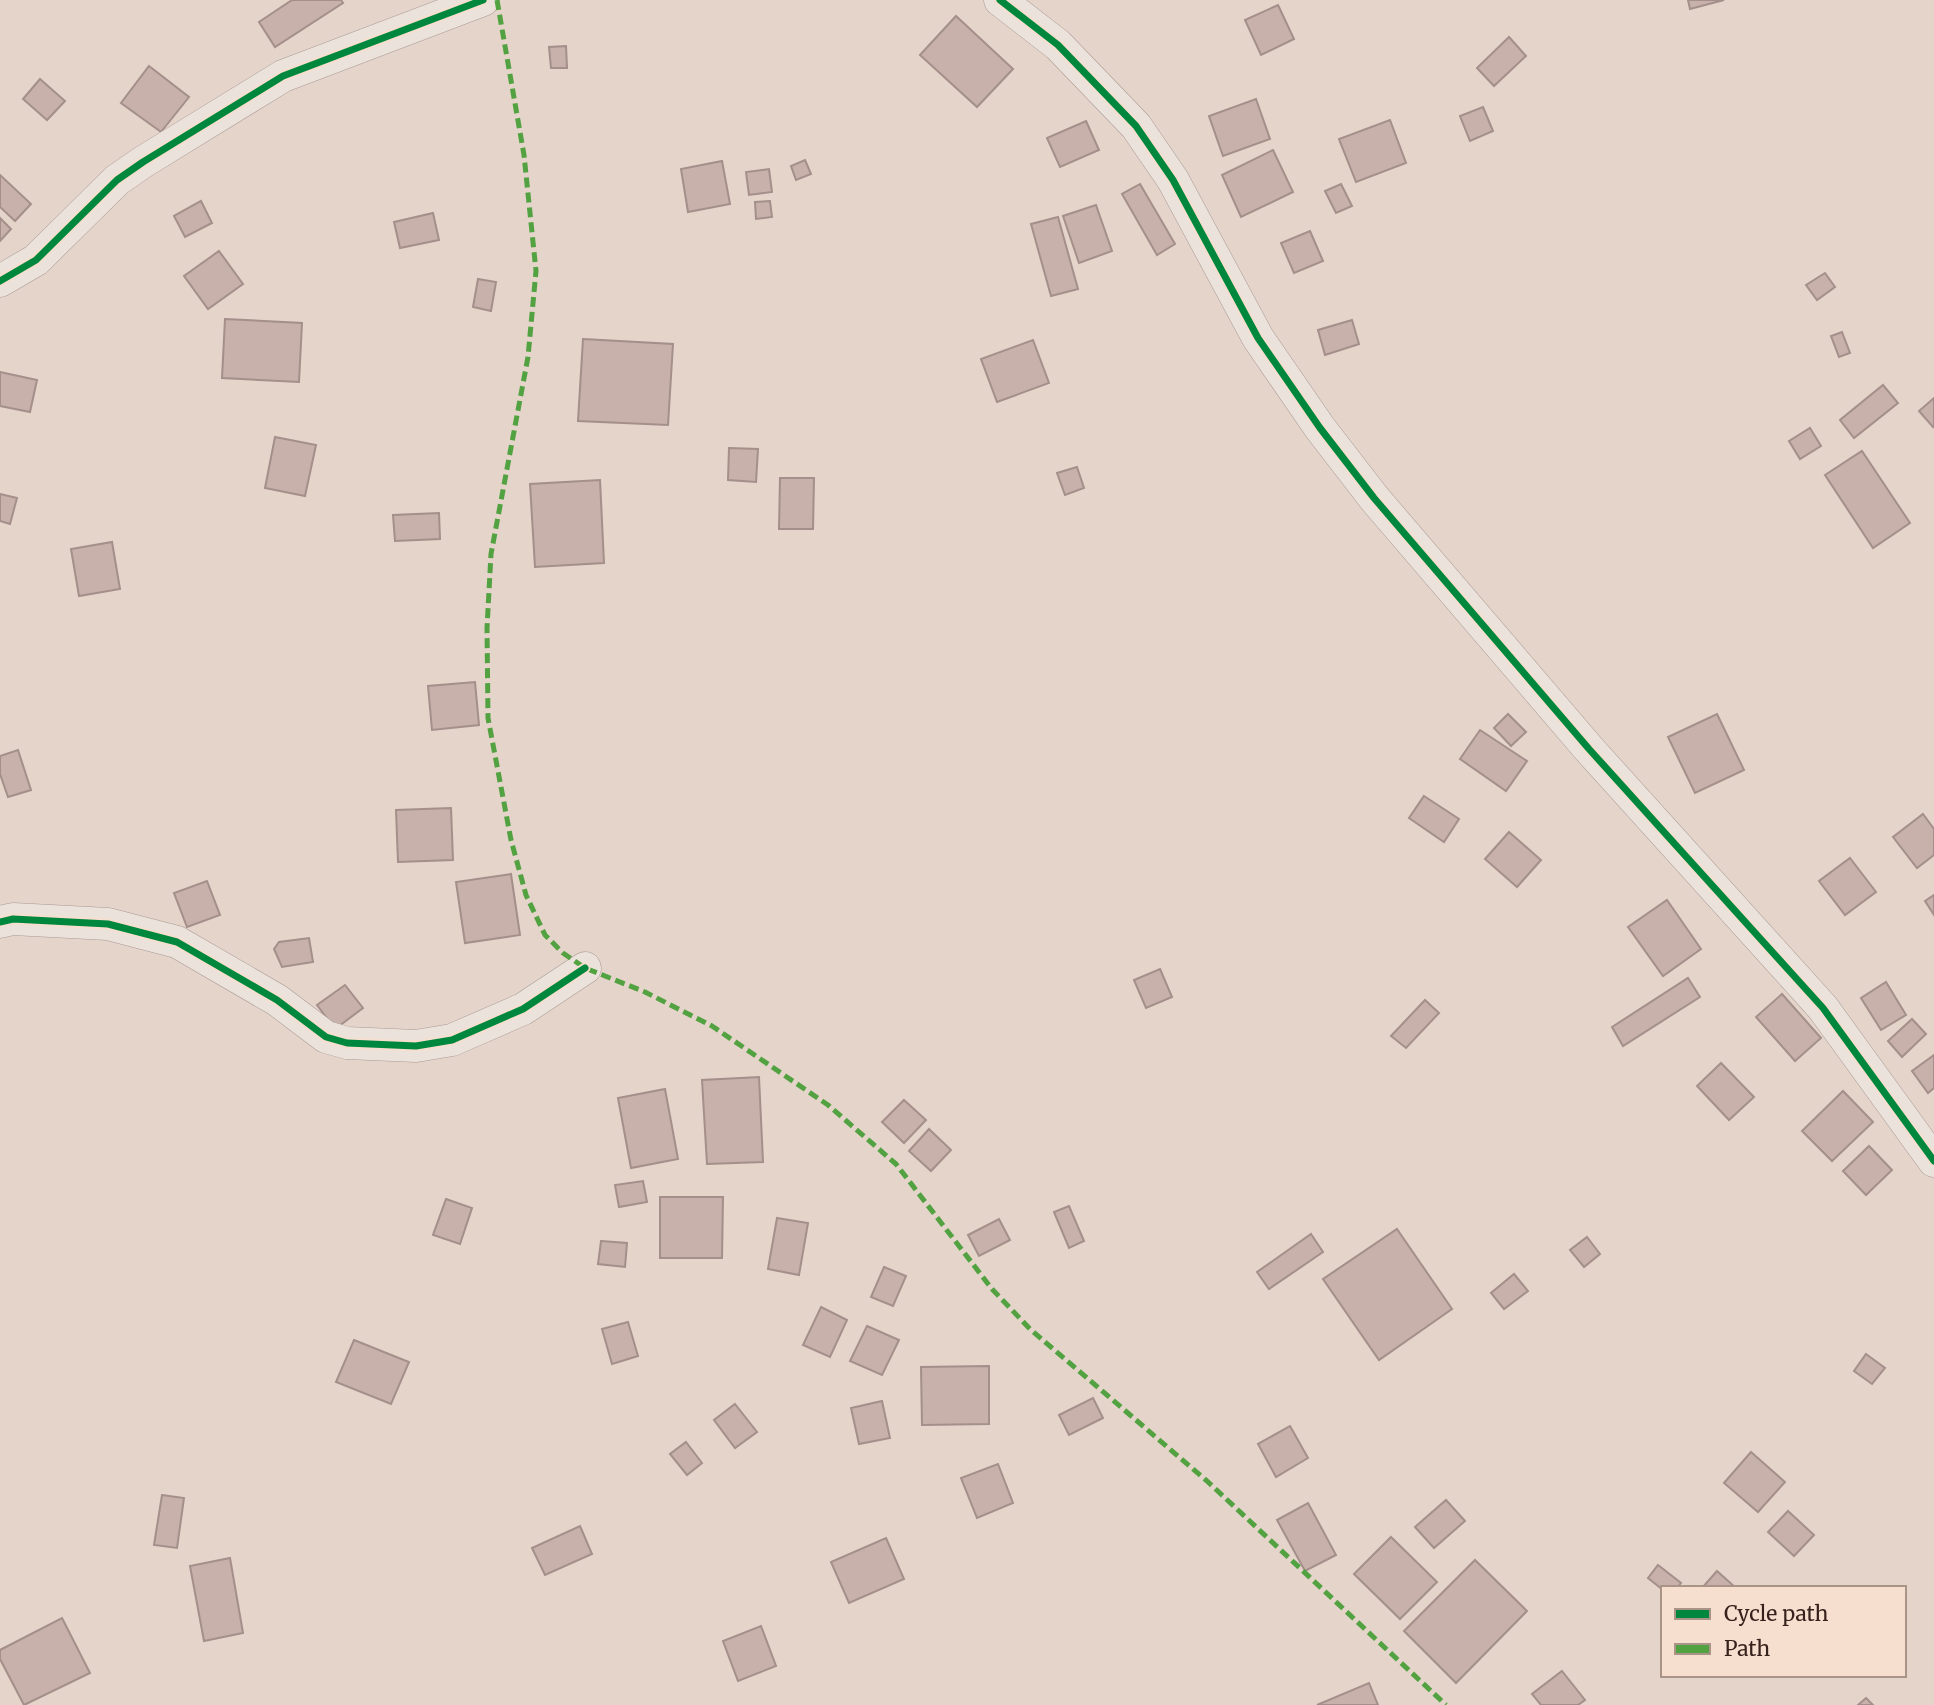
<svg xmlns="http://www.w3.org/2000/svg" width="1934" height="1705" font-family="Merriweather,serif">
  <rect width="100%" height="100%" fill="#e4d4ca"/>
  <!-- building -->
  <g fill="#c8b1ab" stroke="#a48f8a" stroke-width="2">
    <path d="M 292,0 L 341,0 L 343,3 L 275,47 L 259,22 Z"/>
    <path d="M 1688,0 L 1724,0 L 1690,9 Z"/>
    <path d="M 1278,5 L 1294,39 L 1261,55 L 1245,20 Z"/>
    <path d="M 956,16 L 1013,69 L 977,107 L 920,55 Z"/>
    <path d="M 1509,37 L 1526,56 L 1494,86 L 1477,68 Z"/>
    <path d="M 566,46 L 567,68 L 551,68 L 549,47 Z"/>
    <path d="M 149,66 L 189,97 L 161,132 L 121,103 Z"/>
    <path d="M 40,79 L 65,101 L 47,120 L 23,99 Z"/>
    <path d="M 1256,99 L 1270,139 L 1223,156 L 1209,116 Z"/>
    <path d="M 1483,107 L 1493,131 L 1470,141 L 1460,116 Z"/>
    <path d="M 1390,120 L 1406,163 L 1356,182 L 1339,139 Z"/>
    <path d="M 1086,121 L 1099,150 L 1060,167 L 1047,138 Z"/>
    <path d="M 1273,150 L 1293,192 L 1241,217 L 1222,175 Z"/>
    <path d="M 805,160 L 811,174 L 796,180 L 791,166 Z"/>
    <path d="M 722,161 L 730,204 L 688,212 L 681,169 Z"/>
    <path d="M 769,169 L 772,192 L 749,195 L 746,172 Z"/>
    <path d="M 0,175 L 31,204 L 15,221 L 0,207 Z"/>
    <path d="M 1140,184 L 1175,244 L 1157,255 L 1122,194 Z"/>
    <path d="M 1341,184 L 1352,206 L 1336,213 L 1325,191 Z"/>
    <path d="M 201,201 L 212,223 L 185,237 L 174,216 Z"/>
    <path d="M 770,201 L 772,217 L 756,219 L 755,202 Z"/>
    <path d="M 1096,205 L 1112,251 L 1079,263 L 1063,216 Z"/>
    <path d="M 433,213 L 439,240 L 400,248 L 394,222 Z"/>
    <path d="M 1058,217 L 1078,289 L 1051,296 L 1031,224 Z"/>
    <path d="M 0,218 L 11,229 L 0,241 Z"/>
    <path d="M 1310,231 L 1323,261 L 1294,273 L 1281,243 Z"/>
    <path d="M 219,251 L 243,284 L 208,309 L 184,276 Z"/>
    <path d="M 1825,273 L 1835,287 L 1817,300 L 1806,285 Z"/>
    <path d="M 478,279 L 496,282 L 491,311 L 473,307 Z"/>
    <path d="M 225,319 L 302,323 L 299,382 L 222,378 Z"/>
    <path d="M 1352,320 L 1359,344 L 1325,355 L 1318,330 Z"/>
    <path d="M 1842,332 L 1850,353 L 1839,357 L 1831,336 Z"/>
    <path d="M 583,339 L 673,344 L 668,425 L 578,421 Z"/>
    <path d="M 1033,340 L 1049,383 L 997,402 L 981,359 Z"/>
    <path d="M 0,372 L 37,380 L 30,412 L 0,406 Z"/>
    <path d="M 1883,385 L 1898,403 L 1854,438 L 1840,420 Z"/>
    <path d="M 1934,398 L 1934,425 L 1933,427 L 1919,411 Z"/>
    <path d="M 1810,428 L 1821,446 L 1800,459 L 1789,441 Z"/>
    <path d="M 275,437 L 316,445 L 305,496 L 265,488 Z"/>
    <path d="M 729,448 L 758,449 L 756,482 L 728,480 Z"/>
    <path d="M 1862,451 L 1910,523 L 1873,548 L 1825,475 Z"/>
    <path d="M 1077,467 L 1084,488 L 1065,495 L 1057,473 Z"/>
    <path d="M 780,478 L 814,478 L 813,529 L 779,529 Z"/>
    <path d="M 600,480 L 604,563 L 535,567 L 530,484 Z"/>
    <path d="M 0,494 L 17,498 L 10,524 L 0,521 Z"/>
    <path d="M 439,513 L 440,539 L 395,541 L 393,515 Z"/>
    <path d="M 112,542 L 120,589 L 79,596 L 71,549 Z"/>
    <path d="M 475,682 L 479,725 L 432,730 L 428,686 Z"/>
    <path d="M 1508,714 L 1526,732 L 1511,746 L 1494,728 Z"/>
    <path d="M 1717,714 L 1744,770 L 1695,793 L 1668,737 Z"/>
    <path d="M 1480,730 L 1527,761 L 1506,791 L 1460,759 Z"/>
    <path d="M 18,750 L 31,790 L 8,797 L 0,774 L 0,756 Z"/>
    <path d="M 1424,796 L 1459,819 L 1444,842 L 1409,818 Z"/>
    <path d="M 451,808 L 453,860 L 398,862 L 396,810 Z"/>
    <path d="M 1923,814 L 1934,829 L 1934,855 L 1917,868 L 1893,837 Z"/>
    <path d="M 1509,832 L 1541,860 L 1517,887 L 1485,859 Z"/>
    <path d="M 1850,858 L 1876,892 L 1845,915 L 1819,881 Z"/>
    <path d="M 511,874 L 520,935 L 465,943 L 456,882 Z"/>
    <path d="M 207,881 L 220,915 L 187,927 L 174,893 Z"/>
    <path d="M 1934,895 L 1934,915 L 1925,901 Z"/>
    <path d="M 1667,900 L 1701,949 L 1663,976 L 1628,927 Z"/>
    <path d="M 309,938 L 313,962 L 282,967 L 274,949 L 279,942 Z"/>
    <path d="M 1160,969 L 1172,997 L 1146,1008 L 1134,980 Z"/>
    <path d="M 1688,978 L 1700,997 L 1623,1046 L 1612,1027 Z"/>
    <path d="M 1886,982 L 1906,1015 L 1881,1030 L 1861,998 Z"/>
    <path d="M 345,985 L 363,1008 L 335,1029 L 317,1005 Z"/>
    <path d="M 1782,994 L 1821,1038 L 1795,1061 L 1756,1017 Z"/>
    <path d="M 1425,1000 L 1439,1013 L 1406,1048 L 1391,1036 Z"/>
    <path d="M 1912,1019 L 1926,1034 L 1902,1057 L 1888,1041 Z"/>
    <path d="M 1934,1055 L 1934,1088 L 1928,1093 L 1912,1071 Z"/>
    <path d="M 1721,1063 L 1754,1097 L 1729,1120 L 1697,1086 Z"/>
    <path d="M 759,1077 L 763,1162 L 707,1164 L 702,1080 Z"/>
    <path d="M 665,1089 L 678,1159 L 631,1168 L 618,1098 Z"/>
    <path d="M 1843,1091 L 1873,1122 L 1832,1161 L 1802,1131 Z"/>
    <path d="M 904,1100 L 926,1120 L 904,1143 L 882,1122 Z"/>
    <path d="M 929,1129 L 951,1150 L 931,1171 L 909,1151 Z"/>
    <path d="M 1869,1146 L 1892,1170 L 1866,1195 L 1843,1171 Z"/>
    <path d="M 643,1181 L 647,1202 L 619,1207 L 615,1185 Z"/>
    <path d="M 660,1197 L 723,1197 L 722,1258 L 660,1258 Z"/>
    <path d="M 446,1199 L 472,1208 L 460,1244 L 433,1235 Z"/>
    <path d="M 1069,1206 L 1084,1241 L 1069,1248 L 1054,1212 Z"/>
    <path d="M 777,1218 L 808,1223 L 799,1275 L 768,1269 Z"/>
    <path d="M 999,1219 L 1010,1240 L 979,1256 L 968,1235 Z"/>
    <path d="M 1397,1229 L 1452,1309 L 1379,1360 L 1323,1279 Z"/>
    <path d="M 1311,1234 L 1323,1252 L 1269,1289 L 1257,1272 Z"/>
    <path d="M 1587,1237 L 1600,1254 L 1584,1267 L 1570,1250 Z"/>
    <path d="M 601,1241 L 627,1243 L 625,1267 L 598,1264 Z"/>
    <path d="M 884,1267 L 906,1276 L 893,1306 L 871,1297 Z"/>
    <path d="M 1514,1274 L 1528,1291 L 1504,1309 L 1491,1293 Z"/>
    <path d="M 821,1307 L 847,1320 L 830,1357 L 803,1345 Z"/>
    <path d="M 628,1322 L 638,1356 L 612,1364 L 602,1329 Z"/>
    <path d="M 867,1326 L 899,1340 L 882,1375 L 850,1361 Z"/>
    <path d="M 354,1340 L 409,1362 L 391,1404 L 336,1382 Z"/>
    <path d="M 1866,1354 L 1885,1368 L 1872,1384 L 1854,1371 Z"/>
    <path d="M 989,1366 L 989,1424 L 922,1425 L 921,1367 Z"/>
    <path d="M 1093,1398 L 1103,1418 L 1069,1435 L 1059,1415 Z"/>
    <path d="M 882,1401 L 890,1438 L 859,1444 L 851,1408 Z"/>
    <path d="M 735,1404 L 757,1432 L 735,1448 L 714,1420 Z"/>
    <path d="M 1290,1426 L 1308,1458 L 1276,1477 L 1258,1444 Z"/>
    <path d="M 686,1442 L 702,1463 L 687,1475 L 670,1454 Z"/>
    <path d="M 1751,1452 L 1785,1482 L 1758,1512 L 1724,1483 Z"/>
    <path d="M 998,1464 L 1013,1503 L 977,1518 L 961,1478 Z"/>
    <path d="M 162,1495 L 184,1498 L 177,1548 L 154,1545 Z"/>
    <path d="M 1446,1500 L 1465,1521 L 1434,1548 L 1415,1527 Z"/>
    <path d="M 1308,1503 L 1336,1555 L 1305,1571 L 1277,1520 Z"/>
    <path d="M 1788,1511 L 1814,1535 L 1794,1556 L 1768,1532 Z"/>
    <path d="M 580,1526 L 592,1554 L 545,1575 L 532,1548 Z"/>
    <path d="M 1391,1537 L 1437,1582 L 1400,1619 L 1354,1574 Z"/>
    <path d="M 886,1538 L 904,1579 L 849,1603 L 831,1562 Z"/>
    <path d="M 230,1558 L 243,1633 L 204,1641 L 190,1566 Z"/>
    <path d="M 1475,1560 L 1527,1611 L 1456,1683 L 1404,1631 Z"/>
    <path d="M 1658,1565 L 1681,1583 L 1677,1588 L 1663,1590 L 1648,1578 Z"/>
    <path d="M 1717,1571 L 1736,1588 L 1702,1588 Z"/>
    <path d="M 62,1618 L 90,1673 L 24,1705 L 0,1659 L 0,1650 Z"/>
    <path d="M 761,1626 L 776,1666 L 738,1681 L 723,1641 Z"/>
    <path d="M 1562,1671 L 1585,1700 L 1578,1705 L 1541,1705 L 1532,1694 Z"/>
    <path d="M 1369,1683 L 1378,1705 L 1317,1705 Z"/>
    <path d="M 1866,1698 L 1873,1705 L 1858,1705 Z"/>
  </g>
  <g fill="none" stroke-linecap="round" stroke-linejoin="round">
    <defs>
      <g id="street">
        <path d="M 1000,0 L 1058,45 L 1136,126 L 1173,180 L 1258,338 L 1320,428 L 1374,498 L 1589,749 L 1823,1008 L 1934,1161"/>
        <path d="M 0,281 L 36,260 L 117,180 L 143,162 L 283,76 L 483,0"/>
        <path d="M 0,922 L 13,919 L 108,924 L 177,942 L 277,1000 L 326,1037 L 347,1043 L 416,1046 L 452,1040 L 523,1009 L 585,968"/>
      </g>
    </defs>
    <!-- street casing -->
    <use href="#street" stroke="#a99a94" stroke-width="33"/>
    <!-- street -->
    <use href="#street" stroke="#ece2dc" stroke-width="32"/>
    <!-- quiet -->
    <path stroke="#53a241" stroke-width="5" stroke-dasharray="10 5" stroke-linecap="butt" d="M 497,0 L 524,155 L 536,271 L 528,357 L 491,554 L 487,628 L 488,718 L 511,840 L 526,895 L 545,935 L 563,953 L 585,968 L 645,992 L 712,1026 L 828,1105 L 896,1164 L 992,1289 L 1030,1329 L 1207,1481 L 1446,1705"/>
    <defs>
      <g id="cycleway">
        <path d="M 1000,0 L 1058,45 L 1136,126 L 1173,180 L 1258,338 L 1320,428 L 1374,498 L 1589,749 L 1823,1008 L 1934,1161"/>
        <path d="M 0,281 L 36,260 L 117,180 L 143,162 L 283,76 L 483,0"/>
        <path d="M 0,922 L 13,919 L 108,924 L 177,942 L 277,1000 L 326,1037 L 347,1043 L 416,1046 L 452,1040 L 523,1009 L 585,968"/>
      </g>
    </defs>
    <!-- cycleway casing -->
    <use href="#cycleway" stroke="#f6dfcf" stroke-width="11"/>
    <!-- cycleway -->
    <use href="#cycleway" stroke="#00873e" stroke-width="7"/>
  </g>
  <!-- legend -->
  <rect x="1661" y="1586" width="245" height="91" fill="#f6dfcf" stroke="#aa9387" stroke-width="2"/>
  <rect x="1675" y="1609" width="35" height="10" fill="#00873e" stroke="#aa9387" stroke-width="2"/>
  <text x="1724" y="1621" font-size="21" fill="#37211c">Cycle path</text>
  <rect x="1675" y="1644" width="35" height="10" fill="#53a241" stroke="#aa9387" stroke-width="2"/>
  <text x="1724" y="1656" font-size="21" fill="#37211c">Path</text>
</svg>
